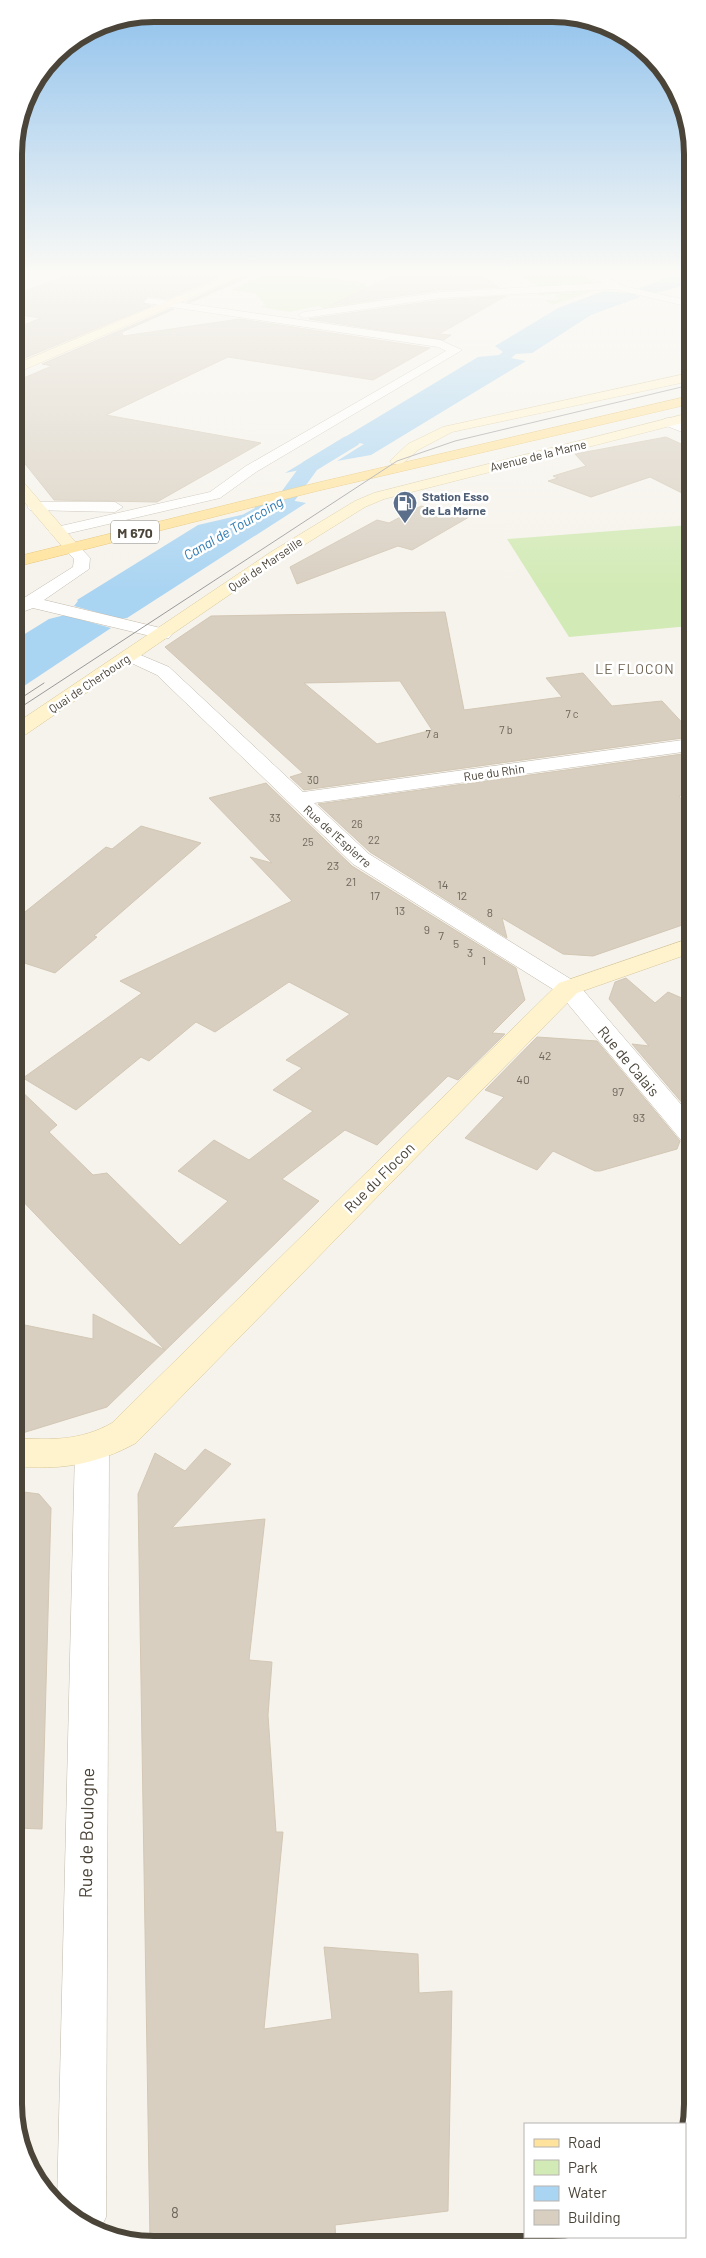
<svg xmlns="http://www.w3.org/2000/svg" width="706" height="2258" font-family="Barlow,sans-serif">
  <rect width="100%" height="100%" fill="#f6f3ec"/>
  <!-- green -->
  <g fill="#d2eab5">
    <path d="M 264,275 L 306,275 L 364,283 L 379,300 L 327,310 L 318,306 L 289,312 L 260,307 L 265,305 L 255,293 L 231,290 Z"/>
    <path d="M 519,275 L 582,275 L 595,284 L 542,287 L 535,285 Z"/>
    <path d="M 588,290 L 590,292 L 552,305 L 545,300 L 559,300 L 555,294 L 540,295 L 536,292 Z"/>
    <path d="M 690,525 L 690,626 L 569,637 L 507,539 Z"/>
  </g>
  <!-- water -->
  <g fill="#a9d4f2">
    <path d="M 673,275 L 690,275 L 690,284 L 652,294 L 635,295 L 640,297 L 591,315 L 532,353 L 516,354 L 511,358 L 526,361 L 371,455 L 337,461 L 364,444 L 359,443 L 320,466 L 285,473 L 478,357 L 499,355 L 503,352 L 495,346 L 558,308 L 604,291 L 627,293 Z"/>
    <path d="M 294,498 L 290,500 L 306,503 L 127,618 L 121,619 L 74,606 L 78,601 L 77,600 L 198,525 L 258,511 L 254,507 Z"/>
    <path d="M 65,615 L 111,628 L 15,692 L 15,640 L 49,619 Z"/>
  </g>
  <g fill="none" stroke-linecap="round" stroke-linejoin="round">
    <!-- canal -->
    <path fill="#a9d4f2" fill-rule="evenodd" d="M 351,435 L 358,437 L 361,441 L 358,445 L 317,470 L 293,503 L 260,524 L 252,525 L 244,524 L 241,519 L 244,514 L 279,495 L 303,462 L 344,437 Z"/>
  </g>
  <!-- building -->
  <g fill="#d8cfc1" stroke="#d3c7b4" fill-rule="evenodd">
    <path d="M 68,275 L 223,275 L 167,299 L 148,296 L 142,302 L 151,306 L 20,360 L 14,360 L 14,329 L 41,318 L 14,314 L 14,295 Z"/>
    <path d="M 246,275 L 253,275 L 191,302 L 187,302 Z"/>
    <path d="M 394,275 L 482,276 L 499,287 L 441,290 L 329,306 Z"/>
    <path d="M 506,296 L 439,334 L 451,335 L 444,340 L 309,319 L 441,300 Z"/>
    <path d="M 170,309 L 174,309 L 122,332 L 123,336 L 240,319 L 430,348 L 373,380 L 228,357 L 106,415 L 261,443 L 157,502 L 54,500 L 14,450 L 14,382 L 52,366 L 42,364 Z"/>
    <path d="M 666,437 L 690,448 L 690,497 L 650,477 L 591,497 L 548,481 L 558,478 L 553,476 L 586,466 L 575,454 Z"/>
    <path d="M 421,506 L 469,517 L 412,550 L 398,546 L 297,584 L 290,567 L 377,520 L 389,523 Z"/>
    <path d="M 445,612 L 464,710 L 562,697 L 546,678 L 583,673 L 612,706 L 662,701 L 690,731 L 690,737 L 304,790 L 290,777 L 303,773 L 165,647 L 211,616 ZM 400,681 L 432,730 L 377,744 L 304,683 Z"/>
    <path d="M 690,753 L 690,795 L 679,796 L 690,811 L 691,922 L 593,956 L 563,954 L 502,918 L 507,938 L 370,852 L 318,804 Z"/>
    <path d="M 266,783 L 352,866 L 516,968 L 525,1000 L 492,1033 L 505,1034 L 458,1080 L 448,1076 L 377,1145 L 345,1130 L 282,1179 L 319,1201 L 107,1407 L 16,1435 L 15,1323 L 93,1339 L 93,1314 L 165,1350 L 15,1193 L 15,1085 L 57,1125 L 49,1132 L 93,1175 L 107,1173 L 180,1245 L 228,1201 L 178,1171 L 214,1140 L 249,1160 L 313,1111 L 273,1090 L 302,1068 L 286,1060 L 350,1014 L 289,982 L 215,1032 L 196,1022 L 149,1061 L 141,1057 L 76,1110 L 23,1078 L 142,993 L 120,981 L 292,901 L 250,857 L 272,863 L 209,798 Z"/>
    <path d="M 141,826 L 201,843 L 94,936 L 97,937 L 55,973 L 15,960 L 15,920 L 106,847 L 112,849 Z"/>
    <path d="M 626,978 L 655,1003 L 668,992 L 691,1002 L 690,1112 L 632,1044 L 649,1046 L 609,999 L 615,982 Z"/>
    <path d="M 537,1037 L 597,1041 L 680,1141 L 677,1149 L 600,1171 L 595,1171 L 553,1151 L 537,1170 L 465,1138 L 504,1097 L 485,1090 Z"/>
    <path d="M 205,1449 L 231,1464 L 172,1528 L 265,1519 L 249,1660 L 272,1662 L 268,1715 L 276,1832 L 283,1832 L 264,2029 L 332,2019 L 324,1947 L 418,1954 L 419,1993 L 452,1991 L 448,2211 L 335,2225 L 336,2242 L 150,2242 L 138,1494 L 155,1453 L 185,1471 Z"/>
    <path d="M 16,1491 L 39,1494 L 51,1508 L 42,1829 L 16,1828 Z"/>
  </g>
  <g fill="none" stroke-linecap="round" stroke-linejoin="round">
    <defs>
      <g id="street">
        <path d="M 594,275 L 603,275 L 623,286 L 690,301 L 690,307 L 614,289 L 441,298 L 304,318 L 298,315 L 304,312 L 441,292 L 603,283 L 594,279 Z"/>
        <path d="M 149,298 L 440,340 L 462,350 L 256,472 L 220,498 L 57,536 L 52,534 L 49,531 L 52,528 L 210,492 L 246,466 L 446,351 L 438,347 L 145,303 L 144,301 Z"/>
        <path d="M 669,418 L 690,426 L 690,435 L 664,425 L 662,422 L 664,419 Z"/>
        <path d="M 35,502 L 115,502 L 123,507 L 115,512 L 30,510 L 27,507 L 30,504 Z"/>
        <path d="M 72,543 L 78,545 L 90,558 L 89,569 L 44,600 L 169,630 L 172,634 L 169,638 L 163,639 L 33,608 L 22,612 L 16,611 L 16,603 L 73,567 L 74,559 L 64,548 Z"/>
        <path d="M 131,651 L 169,667 L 303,792 L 690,739 L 690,751 L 314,803 L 369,854 L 577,983 L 691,1116 L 691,1143 L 681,1140 L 559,993 L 353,864 L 157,675 L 125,660 L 122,656 L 125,652 Z"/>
        <path d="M 92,1435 L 104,1439 L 109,1449 L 106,2217 L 101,2228 L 57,2204 L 75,1449 L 80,1439 Z"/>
      </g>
      <g id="secondary">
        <path d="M 229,275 L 244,275 L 14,374 L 14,365 Z"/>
        <path d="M 690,373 L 690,381 L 452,432 L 418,450 L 402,464 L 392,464 L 390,461 L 408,444 L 443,427 Z"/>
        <path d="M 690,413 L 690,421 L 384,499 L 365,507 L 283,558 L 22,737 L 15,739 L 15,724 L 271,552 L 355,501 L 374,493 Z"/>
        <path d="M 14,476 L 19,477 L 78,545 L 80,548 L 78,551 L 66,551 L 14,490 Z"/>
        <path d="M 691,938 L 691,953 L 577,993 L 136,1443 C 98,1464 59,1471 16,1466 L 16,1438 C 51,1440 80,1441 112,1423 L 559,983 Z"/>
      </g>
      <path id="primary" d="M 690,396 L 690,404 L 317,491 L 15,567 L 15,557 L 316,483 Z"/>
    </defs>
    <!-- street casing -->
    <use href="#street" stroke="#c2bbae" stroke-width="1"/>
    <!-- secondary casing -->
    <use href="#secondary" stroke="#d6c79b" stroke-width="1"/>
    <!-- primary casing -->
    <use href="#primary" stroke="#e6c16a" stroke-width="1"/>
    <!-- street -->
    <use href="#street" fill="#fff" fill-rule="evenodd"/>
    <!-- secondary -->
    <use href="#secondary" fill="#fff3cd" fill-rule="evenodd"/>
    <!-- primary -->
    <use href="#primary" fill="#ffe39c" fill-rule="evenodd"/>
    <!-- tram -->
    <g stroke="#9a9a9a" stroke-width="1">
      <path d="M 15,702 L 44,683"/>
      <path d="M 15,711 L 397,461 L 455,441 L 690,385"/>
    </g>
  </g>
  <!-- sky -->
  <linearGradient id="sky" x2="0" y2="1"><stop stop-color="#8fc1ec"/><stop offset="0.46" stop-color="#fbfaf6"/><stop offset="1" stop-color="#fbfaf6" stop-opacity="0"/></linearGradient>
  <rect width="706" height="592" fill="url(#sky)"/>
  <!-- icons -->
  <defs>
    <symbol id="fuel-pin" viewBox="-11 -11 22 30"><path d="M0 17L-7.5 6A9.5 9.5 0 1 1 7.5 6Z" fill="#5c6f8a" stroke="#fff"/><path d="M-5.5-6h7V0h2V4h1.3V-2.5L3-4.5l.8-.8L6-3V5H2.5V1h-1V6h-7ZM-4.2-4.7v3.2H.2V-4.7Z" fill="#fff"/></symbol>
  </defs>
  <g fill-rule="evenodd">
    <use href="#fuel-pin" x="391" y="489" width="28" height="38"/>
  </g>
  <g text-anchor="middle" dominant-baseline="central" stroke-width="5" stroke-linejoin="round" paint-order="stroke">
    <!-- far-number labels -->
    <g font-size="11" fill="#6e675b">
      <text x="572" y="713">7 c</text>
      <text x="506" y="729">7 b</text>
      <text x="432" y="733">7 a</text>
      <text x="313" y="779">30</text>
      <text x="275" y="817">33</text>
      <text x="357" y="823">26</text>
      <text x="374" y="839">22</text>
      <text x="308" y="841">25</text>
    </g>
    <!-- far-street labels -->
    <g font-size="12" fill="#4b4439" stroke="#fff">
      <text transform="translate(538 455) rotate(-14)">Avenue de la Marne</text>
      <text transform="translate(265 564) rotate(-34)">Quai de Marseille</text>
      <text transform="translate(89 683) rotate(-34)">Quai de Cherbourg</text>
      <text transform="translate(494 772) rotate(-8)">Rue du Rhin</text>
      <text transform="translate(338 836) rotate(42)">Rue de l'Espierre</text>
    </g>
    <!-- far-service labels -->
    <g font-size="12" font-weight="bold" fill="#4e5e75" stroke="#fff" text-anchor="start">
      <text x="422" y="496">Station Esso<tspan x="422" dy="14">de La Marne</tspan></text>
    </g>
    <!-- number labels -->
    <g font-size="12" fill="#6e675b">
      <text x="333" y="865">23</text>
      <text x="351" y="881">21</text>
      <text x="443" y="884">14</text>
      <text x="375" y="895">17</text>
      <text x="462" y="895">12</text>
      <text x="400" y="910">13</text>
      <text x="490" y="912">8</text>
      <text x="427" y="929">9</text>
      <text x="441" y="935">7</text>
      <text x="456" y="943">5</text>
      <text x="470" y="952">3</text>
      <text x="484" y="960">1</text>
      <text x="545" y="1055">42</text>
      <text x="523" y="1079">40</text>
      <text x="618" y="1091">97</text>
      <text x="639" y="1117">93</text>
    </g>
    <!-- far-water labels -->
    <g font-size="14" font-style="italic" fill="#2e7ab2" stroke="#fff">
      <text transform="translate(233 528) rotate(-30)">Canal de Tourcoing</text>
    </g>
    <!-- shield labels -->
    <rect fill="#fff" stroke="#817c74" stroke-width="1" x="111" y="520.5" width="48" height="23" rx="4"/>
    <g font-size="14" font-weight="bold" fill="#4b4439">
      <text x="135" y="532">M 670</text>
    </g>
    <!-- far-neighbourhood labels -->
    <g font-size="14" letter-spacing="1" fill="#6e6250" stroke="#fff">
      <text x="635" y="668">LE FLOCON</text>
    </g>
    <!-- street labels -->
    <g font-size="15" fill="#4b4439" stroke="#fff">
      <text transform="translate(629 1061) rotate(50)">Rue de Calais</text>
      <text transform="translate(379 1177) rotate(-45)">Rue du Flocon</text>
    </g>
    <!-- near-number labels -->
    <g font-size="15" fill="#6e675b">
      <text x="175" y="2212">8</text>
    </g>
    <!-- near-street labels -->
    <g font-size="18" fill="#4b4439" stroke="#fff">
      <text transform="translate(86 1833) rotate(-89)">Rue de Boulogne</text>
    </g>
  </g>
  <!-- crop -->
  <path d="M0 0H706V2258H0ZM154 22H552A132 132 0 0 1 684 154V2104A132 132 0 0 1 552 2236H154A132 132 0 0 1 22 2104V154A132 132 0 0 1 154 22Z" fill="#fff" fill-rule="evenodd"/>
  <path fill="none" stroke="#4b4439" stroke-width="6" d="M154 22H552A132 132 0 0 1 684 154V2104A132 132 0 0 1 552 2236H154A132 132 0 0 1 22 2104V154A132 132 0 0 1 154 22Z"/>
  <!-- legend -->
  <rect x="524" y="2123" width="162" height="115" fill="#ffffff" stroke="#b7b4b0"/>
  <rect x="534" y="2139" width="25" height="8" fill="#ffe39c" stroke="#b7b4b0"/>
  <text x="568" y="2148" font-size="15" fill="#4b4439">Road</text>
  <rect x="534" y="2160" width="25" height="15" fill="#d2eab5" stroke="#b7b4b0"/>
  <text x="568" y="2173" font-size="15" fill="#4b4439">Park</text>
  <rect x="534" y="2186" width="25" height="15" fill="#a9d4f2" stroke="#b7b4b0"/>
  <text x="568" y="2198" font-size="15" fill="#4b4439">Water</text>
  <rect x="534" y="2210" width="25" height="15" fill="#d8cfc1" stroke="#b7b4b0"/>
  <text x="568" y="2223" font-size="15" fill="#4b4439">Building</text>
</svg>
